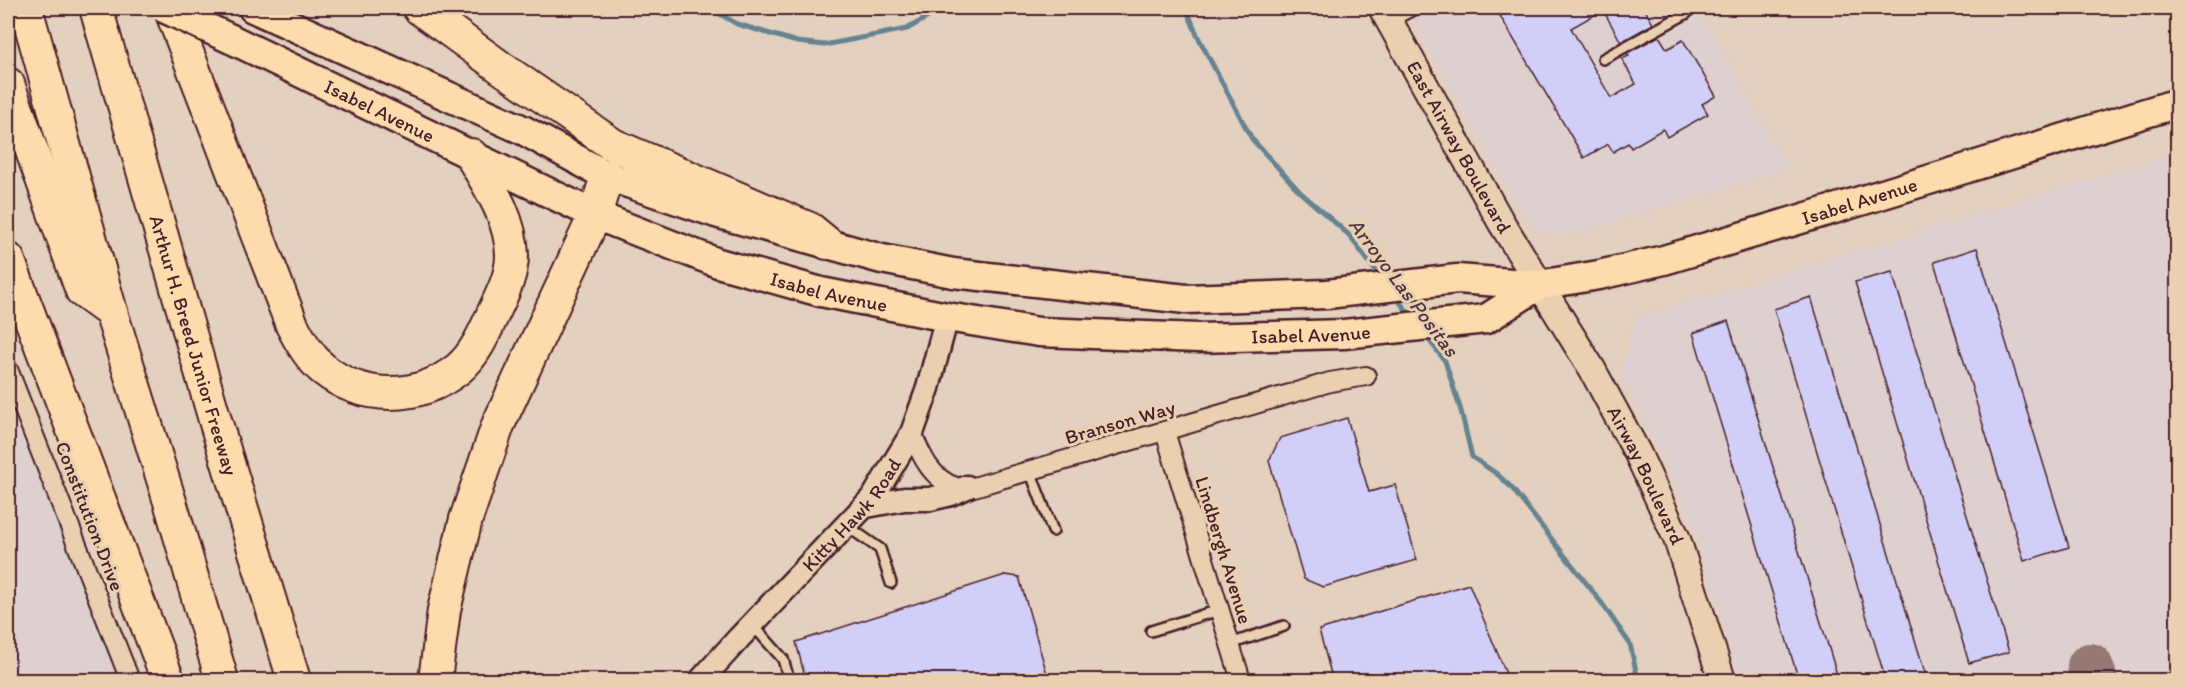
<svg xmlns="http://www.w3.org/2000/svg" width="2185" height="688" font-family="Itim,sans-serif">
  <rect width="100%" height="100%" fill="#e3d0be"/>
  <filter id="ink" filterUnits="userSpaceOnUse"><feTurbulence type="fractalNoise" baseFrequency=".0167" numOctaves="2"/><feDisplacementMap in="SourceGraphic" scale="12" xChannelSelector="R" yChannelSelector="G"/><feConvolveMatrix kernelMatrix="1 2 1 2 8 2 1 2 1" color-interpolation-filters="sRGB"/></filter>
  <g filter="url(#ink)">
    <!-- built -->
    <g fill="#ded0cf">
      <path d="M 1404,8 L 1699,8 L 1789,169 L 1582,232 L 1556,236 L 1537,231 L 1525,220 L 1515,204 Z"/>
      <path d="M 2177,153 L 2177,680 L 1739,680 L 1691,520 L 1620,373 L 1636,318 Z"/>
      <path d="M 8,341 L 118,622 L 140,680 L 8,680 Z"/>
    </g>
    <g fill="none" stroke-linecap="round" stroke-linejoin="round">
      <!-- stream -->
      <g stroke="#668392" stroke-width="5">
        <path d="M 710,8 L 737,24 L 797,42 L 824,45 L 907,29 L 935,13 L 941,8"/>
        <path d="M 1186,8 L 1198,37 L 1252,139 L 1301,193 L 1348,234 L 1381,278"/>
        <path d="M 1394,295 L 1411,316"/>
        <path d="M 1426,336 L 1445,361 L 1461,411 L 1472,457 L 1497,474 L 1511,487 L 1601,602 L 1630,644 L 1638,680"/>
      </g>
      <!-- taxiway -->
      <path stroke="#967874" stroke-width="46" d="M 2090,666 L 2095,680"/>
    </g>
    <!-- building -->
    <g fill="#d1cff8" stroke="#4a1f2b" stroke-width="1.5">
      <path d="M 1514,8 L 1644,8 L 1653,24 L 1621,42 L 1603,10 L 1571,28 L 1611,98 L 1636,84 L 1622,59 L 1629,56 L 1627,53 L 1659,36 L 1667,49 L 1683,40 L 1716,96 L 1702,104 L 1708,114 L 1667,137 L 1663,129 L 1631,148 L 1628,143 L 1613,152 L 1608,144 L 1584,158 L 1500,16 Z"/>
      <path d="M 1977,248 L 2069,547 L 2024,561 L 1934,262 Z"/>
      <path d="M 1892,272 L 2009,652 L 1969,663 L 1855,282 Z"/>
      <path d="M 1811,297 L 1926,676 L 1910,681 L 1886,681 L 1774,309 Z"/>
      <path d="M 1728,321 L 1839,681 L 1799,681 L 1693,333 Z"/>
      <path d="M 1347,418 L 1369,492 L 1395,485 L 1417,560 L 1323,587 L 1304,579 L 1269,461 L 1280,438 Z"/>
      <path d="M 1005,575 L 1019,577 L 1049,681 L 806,681 L 796,642 Z"/>
      <path d="M 1469,584 L 1509,681 L 1333,681 L 1319,630 Z"/>
    </g>
    <g fill="none" stroke-linecap="round" stroke-linejoin="round">
      <defs>
        <g id="service">
          <path d="M 1392,21 L 1418,8"/>
          <path d="M 1603,59 L 1687,13"/>
          <path d="M 1030,471 L 1053,531"/>
          <path d="M 847,526 L 880,549 L 891,583"/>
          <path d="M 752,624 L 783,659 L 789,680"/>
          <path d="M 1151,631 L 1219,610"/>
          <path d="M 1230,644 L 1284,626"/>
        </g>
        <g id="minor">
          <path d="M 8,369 L 130,680"/>
          <path d="M 1165,432 L 1241,680"/>
          <path d="M 912,433 C 921,455 931,479 956,487 C 961,488 969,487 974,487 L 1330,382 L 1366,376"/>
        </g>
        <g id="tertiary">
          <path d="M 867,506 L 904,499 L 930,499 L 951,494 L 967,487"/>
          <path id="s1" d="M 701,680 L 740,637 L 874,496 L 912,433 L 928,388 L 947,317"/>
        </g>
        <g id="secondary">
          <path id="s2" d="M 1382,8 L 1501,222 L 1592,369 L 1638,454 L 1677,539 L 1722,680"/>
        </g>
        <g id="trunk">
          <path id="s3" d="M 253,8 L 523,130 L 607,176 L 716,213 L 882,259 L 953,273 L 1186,299 L 1327,294 L 1457,279 L 1539,285 L 1599,275 L 1664,260 L 1844,206 L 2178,103"/>
          <path id="s4" d="M 231,39 L 595,215 L 718,263 L 821,292 L 947,317 L 1039,332 L 1199,338 L 1344,334 L 1486,319 L 1539,285"/>
        </g>
        <g id="motorway">
          <path d="M 26,8 L 111,312 L 171,505 L 222,680"/>
          <path id="s5" d="M 96,8 L 215,420 L 294,680"/>
          <path d="M 170,8 L 292,325 C 300,341 309,357 323,369 C 363,401 418,401 458,369 C 474,356 484,334 492,316 C 501,296 512,277 512,255 C 511,218 489,186 471,155"/>
          <path d="M 419,8 L 500,67 L 613,145 L 810,229 L 827,243"/>
          <path d="M 8,84 L 82,291 L 111,312"/>
          <path d="M 8,259 L 168,680"/>
          <path d="M 435,680 L 444,610 L 466,519 L 498,425 L 595,215 L 607,176"/>
        </g>
      </defs>
      <!-- service casing -->
      <use href="#service" stroke="#4a1f2b" stroke-width="14"/>
      <!-- minor casing -->
      <use href="#minor" stroke="#4a1f2b" stroke-width="22"/>
      <!-- tertiary casing -->
      <use href="#tertiary" stroke="#4a1f2b" stroke-width="27"/>
      <!-- secondary casing -->
      <use href="#secondary" stroke="#4a1f2b" stroke-width="30"/>
      <!-- trunk casing -->
      <use href="#trunk" stroke="#4a1f2b" stroke-width="33"/>
      <!-- motorway casing -->
      <use href="#motorway" stroke="#4a1f2b" stroke-width="36"/>
      <!-- service -->
      <use href="#service" stroke="#e8d0b0" stroke-width="9"/>
      <!-- minor -->
      <use href="#minor" stroke="#e8d0b0" stroke-width="18"/>
      <!-- tertiary -->
      <use href="#tertiary" stroke="#e8d0b0" stroke-width="22"/>
      <!-- secondary -->
      <use href="#secondary" stroke="#e8d0b0" stroke-width="26"/>
      <!-- trunk -->
      <use href="#trunk" stroke="#fedbac" stroke-width="28"/>
      <!-- motorway -->
      <use href="#motorway" stroke="#fedbac" stroke-width="32"/>
      <defs>
        <path id="trunk-bridge" d="M 164,8 L 231,39"/>
      </defs>
      <!-- trunk-bridge casing -->
      <use href="#trunk-bridge" stroke="#4a1f2b" stroke-width="33" stroke-linecap="butt"/>
      <!-- trunk-bridge -->
      <use href="#trunk-bridge" stroke="#fedbac" stroke-width="28"/>
    </g>
  </g>
  <g text-anchor="middle" dominant-baseline="central" stroke-width="6" stroke-linejoin="round" paint-order="stroke">
    <!-- street labels -->
    <g font-size="20" fill="#4a1f2b" stroke="#e8d0b0">
      <text stroke="none"><textPath href="#s4" startOffset="165">Isabel Avenue</textPath></text>
      <text stroke="none"><textPath href="#s2" startOffset="159">East Airway Boulevard</textPath></text>
      <text stroke="none"><textPath href="#s3" startOffset="1672">Isabel Avenue</textPath></text>
      <text stroke="none"><textPath href="#s4" startOffset="651">Isabel Avenue</textPath></text>
      <text stroke="none"><textPath href="#s4" startOffset="1137">Isabel Avenue</textPath></text>
      <text stroke="none"><textPath href="#s5" startOffset="351">Arthur H. Breed Junior Freeway</textPath></text>
      <text transform="translate(1120 422) rotate(-16)">Branson Way</text>
      <text stroke="none"><textPath href="#s2" startOffset="537">Airway Boulevard</textPath></text>
      <text stroke="none"><textPath href="#s1" startOffset="224">Kitty Hawk Road</textPath></text>
      <text transform="translate(90 516) rotate(69)">Constitution Drive</text>
      <text transform="translate(1224 550) rotate(73)">Lindbergh Avenue</text>
    </g>
    <!-- water labels -->
    <g font-size="21" font-style="italic" fill="#513845" stroke="#e8d0b0">
      <text transform="translate(1404 287) rotate(53)">Arroyo Las Positas</text>
    </g>
  </g>
  <!-- margin -->
  <rect width="2185" height="688" fill="none" stroke="#e8d0b0" stroke-width="30"/>
  <rect x="15" y="15" width="2155" height="658" fill="none" stroke="#4a1f2b" stroke-width="2" filter="url(#ink)"/>
</svg>
